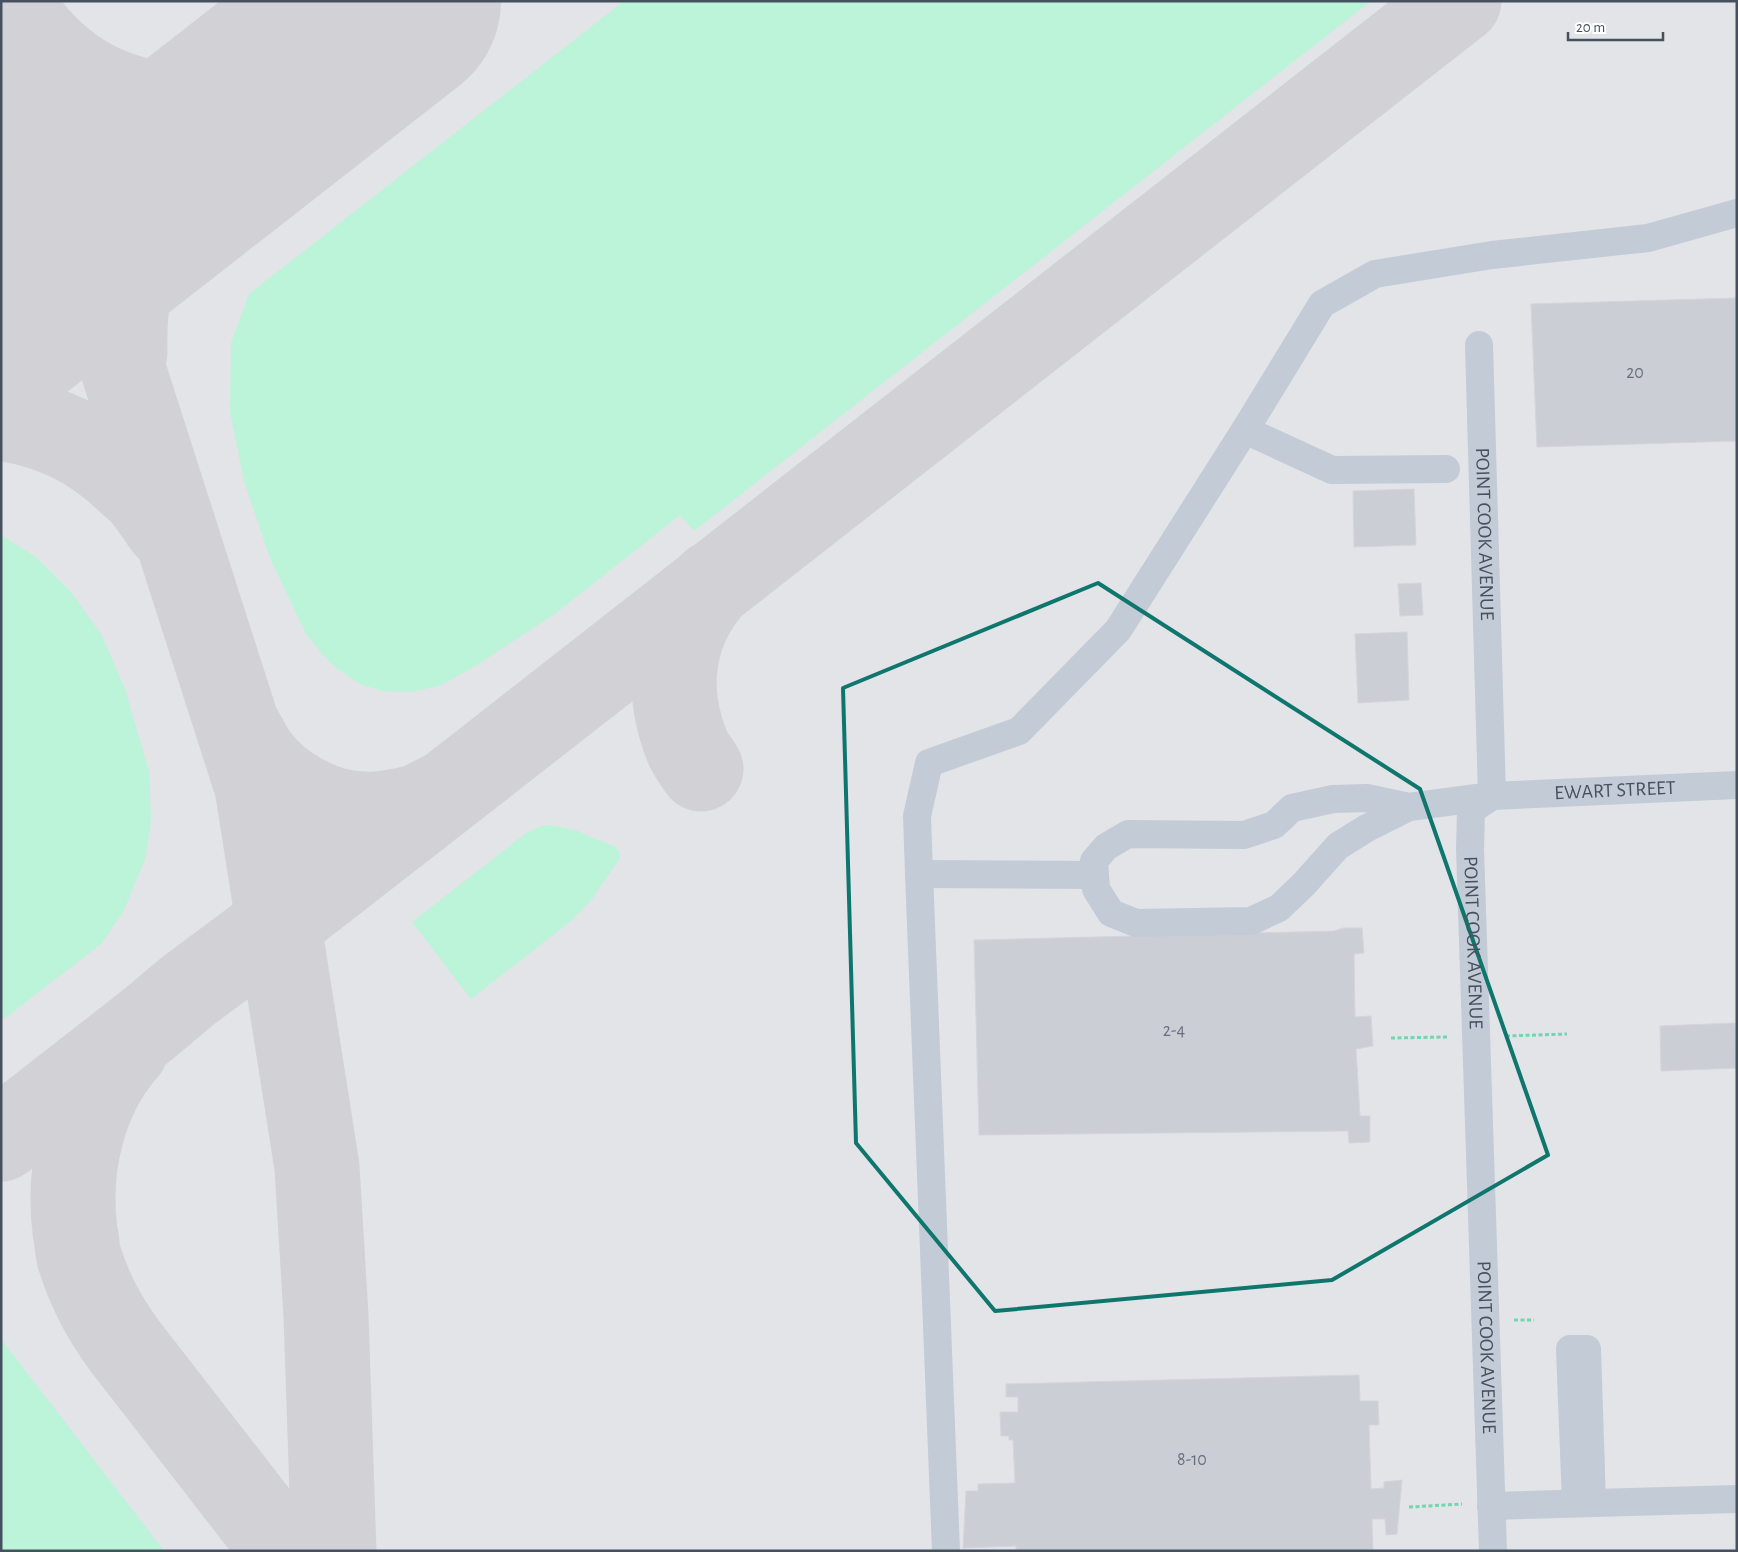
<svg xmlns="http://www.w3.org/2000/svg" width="1738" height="1552" font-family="'Alegreya Sans',sans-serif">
  <rect width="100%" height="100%" fill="#f3f0f0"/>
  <!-- airport -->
  <rect fill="#e2e4e8" x="1" y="1" width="1736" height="1550"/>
  <!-- green -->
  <g fill="#bbf4d8">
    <path d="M 624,1 L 1371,1 L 694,531 L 680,515 L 556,613 L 474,667 L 439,686 L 410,692 L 382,691 L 360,684 L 335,667 L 323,655 L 306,634 L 270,558 L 244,481 L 230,412 L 231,343 L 249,294 Z"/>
    <path d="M 1,535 L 37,558 L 70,591 L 101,634 L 125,689 L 149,772 L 151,820 L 145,859 L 123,912 L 101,944 L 1,1021 Z"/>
    <path d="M 550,825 L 575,830 L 615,847 L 619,851 L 620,858 L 592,899 L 571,921 L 471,999 L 412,922 L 525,834 L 541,826 Z"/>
    <path d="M 1,1339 L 164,1551 L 1,1551 Z"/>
  </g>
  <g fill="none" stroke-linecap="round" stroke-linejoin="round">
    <!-- taxiway -->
    <g stroke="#d2d2d6" stroke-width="85">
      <path d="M 5,1 L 257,787 L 317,1167 L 326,1316 L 334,1551"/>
      <path d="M 11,4 C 47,58 90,92 154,103 C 169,106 189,110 203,107 C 248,98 287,76 326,54"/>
      <path d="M 1,286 C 32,242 44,187 41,134"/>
      <path d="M 125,352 C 124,310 129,267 146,228 C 162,193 193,164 220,137"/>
      <path d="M 1,418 C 52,426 92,445 129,481 C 136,487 143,493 148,500 C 155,509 161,519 168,528"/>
      <path d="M 238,727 C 244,736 249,747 255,756 C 279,789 323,813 363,814 C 380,815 399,811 416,807 C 425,804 434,798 443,794"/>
      <path d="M 701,769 C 696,761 690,754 687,746 C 668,699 669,648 697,605 C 702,597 708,590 713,583"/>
      <path d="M 126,1049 C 83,1097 67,1168 75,1231 C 77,1239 77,1249 79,1257 C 90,1291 103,1316 124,1345 L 284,1551"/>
      <path d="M 1,1139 L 146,1026 L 189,990 L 279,923 L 450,790 L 1459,1"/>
    </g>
    <!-- runway -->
    <path stroke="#d2d2d6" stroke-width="214" d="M 1,308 L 394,1"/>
  </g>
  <!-- building -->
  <g fill="#ccced6" stroke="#d4d5dc">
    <path d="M 1737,298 L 1737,441 L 1537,447 L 1531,304 Z"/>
    <path d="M 1414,489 L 1416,545 L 1354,547 L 1353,491 Z"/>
    <path d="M 1421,583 L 1423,615 L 1400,616 L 1398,584 Z"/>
    <path d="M 1407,632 L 1409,700 L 1358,703 L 1355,634 Z"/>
    <path d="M 1343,928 L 1362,928 L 1364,953 L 1354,954 L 1355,1017 L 1371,1016 L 1373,1046 L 1356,1049 L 1360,1116 L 1370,1116 L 1370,1142 L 1349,1143 L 1348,1131 L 979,1135 L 974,940 L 1334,931 Z"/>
    <path d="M 1735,1023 L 1737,1068 L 1661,1071 L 1660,1026 Z"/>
    <path d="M 1359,1375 L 1360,1401 L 1378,1401 L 1379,1425 L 1369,1425 L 1371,1489 L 1384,1488 L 1384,1482 L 1402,1480 L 1397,1534 L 1386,1535 L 1385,1519 L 1372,1519 L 1373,1551 L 1016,1551 L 1016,1546 L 963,1548 L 966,1491 L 978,1491 L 978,1484 L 1015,1483 L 1013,1440 L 1009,1440 L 1009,1436 L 1001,1436 L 1000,1412 L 1018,1412 L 1018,1397 L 1006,1397 L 1006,1384 Z"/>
  </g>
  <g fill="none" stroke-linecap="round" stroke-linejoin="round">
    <!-- path -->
    <g stroke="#6fd6af" stroke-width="3" stroke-dasharray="4 2.5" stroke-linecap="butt">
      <path d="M 1506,1036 L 1567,1034"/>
      <path d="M 1391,1038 L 1447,1037"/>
      <path d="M 1514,1320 L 1534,1320"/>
      <path d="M 1409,1507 L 1462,1504"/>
    </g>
    <!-- minor -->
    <g stroke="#c3cbd7" stroke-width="28">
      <path id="s1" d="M 1479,345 L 1492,796 L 1471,810 L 1470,849 L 1493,1551"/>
      <path d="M 1446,469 L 1332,470 L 1245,430 L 1322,304 L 1375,274 L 1492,255 L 1648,238 L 1737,213"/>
      <path id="s2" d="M 1409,807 L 1367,798 L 1333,799 L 1292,808 L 1274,825 L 1244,835 L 1128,834 L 1106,847 L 1094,861 L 1096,889 L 1111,913 L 1136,923 L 1251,921 L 1279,908 L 1304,884 L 1338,846 L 1367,828 L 1409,807 L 1492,796 L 1737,785"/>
      <path d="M 919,874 L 1094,875"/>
      <path d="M 1576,1503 L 1570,1349 L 1587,1349 L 1592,1503"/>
      <path d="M 1491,1506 L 1737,1499"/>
      <path d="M 946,1551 L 919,874 L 917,816 L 929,763 L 1019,731 L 1118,630 L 1245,430"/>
    </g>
  </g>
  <!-- marked area -->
  <path fill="none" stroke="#0f766e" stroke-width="4" stroke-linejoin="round" d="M 1098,583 L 1420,789 L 1548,1155 L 1332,1280 L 995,1311 L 856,1143 L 843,688 Z"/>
  <g text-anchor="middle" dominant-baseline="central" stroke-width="5" stroke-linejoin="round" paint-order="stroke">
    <!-- number labels -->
    <g font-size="18" fill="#68707e">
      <text x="1635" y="373">20</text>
      <text x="1174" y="1031">2-4</text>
      <text x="1192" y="1460">8-10</text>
    </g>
    <!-- street labels -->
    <g font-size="20" fill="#465160" stroke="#fff">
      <text stroke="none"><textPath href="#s1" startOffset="189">POINT COOK AVENUE</textPath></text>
      <text stroke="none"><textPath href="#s2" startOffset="938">EWART STREET</textPath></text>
      <text stroke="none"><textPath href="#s1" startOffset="609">POINT COOK AVENUE</textPath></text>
      <text stroke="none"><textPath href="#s1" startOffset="1014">POINT COOK AVENUE</textPath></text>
    </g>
  </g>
  <!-- border -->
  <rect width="1738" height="1552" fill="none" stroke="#465160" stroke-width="5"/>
  <!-- scale -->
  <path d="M1568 32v8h95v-8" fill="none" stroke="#465160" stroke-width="2.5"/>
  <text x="1576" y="32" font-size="15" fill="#465160" stroke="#ffffff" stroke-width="4" paint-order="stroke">20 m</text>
</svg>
